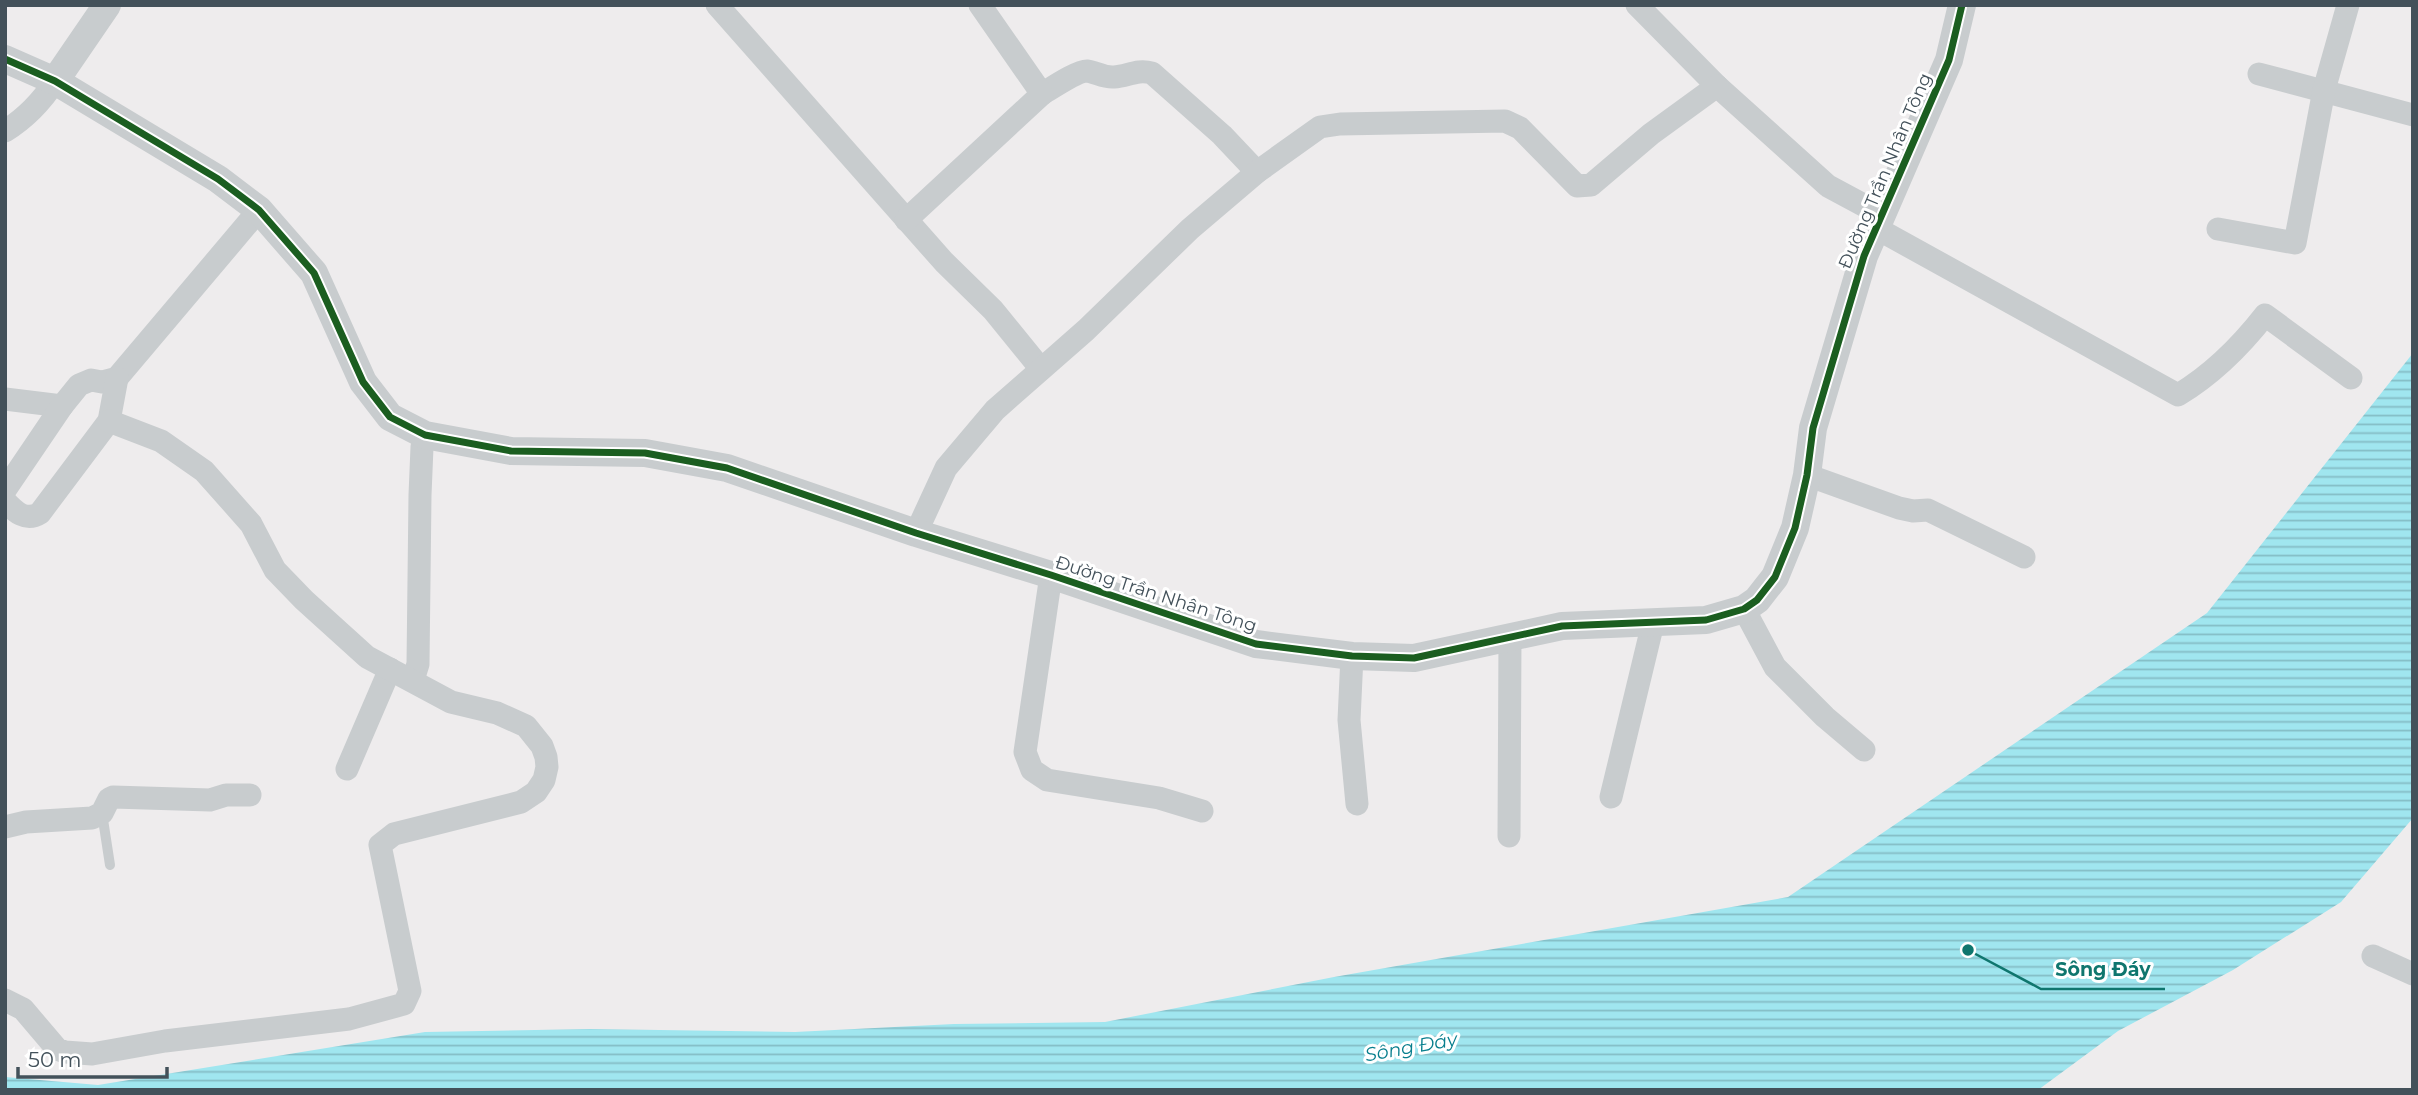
<svg xmlns="http://www.w3.org/2000/svg" width="2418" height="1095" font-family="Montserrat,sans-serif">
  <defs>
    <pattern id="water-rules" width="6" height="5" patternUnits="userSpaceOnUse" patternTransform="scale(1.75)"><rect width="6" height="5" fill="#a0e6ef"/><path d="M0 2.5h6" fill="none" stroke="#84bdc5"/></pattern>
  </defs>
  <rect width="100%" height="100%" fill="#eeeced"/>
  <!-- water -->
  <path fill="url(#water-rules)" d="M 2413,353 L 2413,818 L 2341,902 L 2233,970 L 2118,1031 L 2038,1090 L 5,1090 L 5,1077 L 98,1085 L 425,1032 L 590,1029 L 795,1032 L 954,1024 L 1105,1022 L 1334,977 L 1788,897 L 2207,613 Z"/>
  <g fill="none" stroke-linecap="round" stroke-linejoin="round">
    <!-- service -->
    <path stroke="#c8ccce" stroke-width="10" d="M 102,813 L 110,865"/>
    <!-- minor -->
    <g stroke="#c8ccce" stroke-width="23">
      <path d="M 717,5 L 944,262 L 993,310 L 1041,369"/>
      <path d="M 1637,5 L 1717,86 L 1828,186 L 1882,215"/>
      <path d="M 2259,74 L 2413,115"/>
      <path d="M 1042,94 C 1052,88 1077,71 1087,71 C 1096,72 1104,78 1114,77 C 1128,76 1137,69 1152,73 L 1222,135 L 1257,172"/>
      <path d="M 5,131 C 26,118 42,101 55,81"/>
      <path d="M 906,220 L 1042,94 L 980,5"/>
      <path d="M 1876,228 L 2178,395 C 2213,374 2240,347 2265,315 L 2351,378"/>
      <path d="M 2218,229 L 2295,243 L 2324,90 L 2348,5"/>
      <path d="M 5,399 L 62,406"/>
      <path d="M 1807,475 L 1899,508 L 1913,511 L 1928,510 L 2024,557"/>
      <path d="M 5,490 L 62,406 L 79,385 L 91,380 L 102,382 L 117,378 L 259,210"/>
      <path d="M 5,501 C 15,512 26,522 40,513 L 109,421 L 117,378"/>
      <path d="M 916,533 L 946,468 L 995,410 L 1086,330 L 1190,229 L 1257,172 L 1320,127 L 1340,124 L 1505,121 L 1520,128 L 1577,186 L 1591,185 L 1651,134 L 1717,86"/>
      <path d="M 1051,575 L 1025,752 L 1032,770 L 1047,780 L 1159,798 L 1202,811"/>
      <path d="M 1744,609 L 1775,667 L 1825,717 L 1864,750"/>
      <path d="M 1352,656 L 1349,720 L 1357,804"/>
      <path d="M 413,680 L 418,664 L 420,495 L 422,447 L 425,435"/>
      <path d="M 347,769 L 390,669"/>
      <path d="M 1611,797 L 1653,623"/>
      <path d="M 5,827 L 26,822 L 92,818 L 102,813 L 109,799 L 113,797 L 210,800 L 226,795 L 250,795"/>
      <path d="M 1509,836 L 1510,637"/>
      <path d="M 2373,956 L 2413,974"/>
      <path d="M 5,1000 L 23,1009 L 57,1049 L 65,1052 L 92,1054 L 165,1041 L 349,1019 L 404,1004 L 410,991 L 380,845 L 394,834 L 521,802 L 536,792 L 544,780 L 547,767 L 546,757 L 542,746 L 526,726 L 497,713 L 451,702 L 367,657 L 304,600 L 275,570 L 251,524 L 204,471 L 161,441 L 109,421"/>
    </g>
    <!-- tertiary -->
    <g stroke="#c8ccce" stroke-width="28">
      <path d="M 5,59 L 55,81 L 218,179 L 259,210 L 314,273 L 363,382 L 390,417 L 425,435 L 511,451 L 645,453 L 727,468 L 916,533 L 1051,575 L 1256,644 L 1352,656 L 1414,658 L 1562,626 L 1706,620 L 1744,609 L 1757,600 L 1775,577 L 1795,528 L 1807,475 L 1813,428 L 1864,256 L 1949,60 L 1962,5"/>
      <path d="M 55,81 L 107,5"/>
    </g>
    <defs>
      <path id="cycleway" d="M 5,59 L 55,81 L 218,179 L 259,210 L 314,273 L 363,382 L 390,417 L 425,435 L 511,451 L 645,453 L 727,468 L 916,533 L 1051,575 L 1256,644 L 1352,656 L 1414,658 L 1562,626 L 1706,620 L 1744,609 L 1757,600 L 1775,577 L 1795,528 L 1807,475 L 1813,428 L 1864,256 L 1949,60 L 1962,5"/>
    </defs>
    <!-- cycleway casing -->
    <use href="#cycleway" stroke="#fff" stroke-width="11"/>
    <!-- cycleway -->
    <use href="#cycleway" stroke="#1b5e20" stroke-width="7"/>
  </g>
  <g text-anchor="middle" dominant-baseline="central" stroke-width="6" stroke-linejoin="round" paint-order="stroke">
    <!-- street labels -->
    <g font-size="18" fill="#43515a" stroke="#fff">
      <text transform="translate(1885 171) rotate(-67)">Đường Trần Nhân Tông</text>
      <text transform="translate(1156 594) rotate(18)">Đường Trần Nhân Tông</text>
    </g>
    <!-- water labels -->
    <g font-size="19" font-style="italic" fill="#077e8d" stroke="#fff">
      <text transform="translate(1411 1047) rotate(-10)">Sông Đáy</text>
    </g>
  </g>
  <!-- callouts -->
  <path fill="none" stroke="#0f766e" stroke-width="2.5" d="M1968 950L2041 989H2165"/>
  <circle fill="#0f766e" stroke="#fff" stroke-width="2.5" cx="1968" cy="950" r="7"/>
  <g font-size="19" text-anchor="middle" font-weight="bold" fill="#0f766e" stroke="#fff" stroke-width="6" stroke-linejoin="round" paint-order="stroke">
    <text x="2103" y="976">Sông Đáy</text>
  </g>
  <!-- border -->
  <rect width="2418" height="1095" fill="none" stroke="#43515a" stroke-width="14"/>
  <!-- scale -->
  <path d="M18 1067v10h149v-10" fill="none" stroke="#43515a" stroke-width="3.5"/>
  <text x="28" y="1067" font-size="21" fill="#43515a" stroke="#ffffff" stroke-width="5" paint-order="stroke">50 m</text>
</svg>
